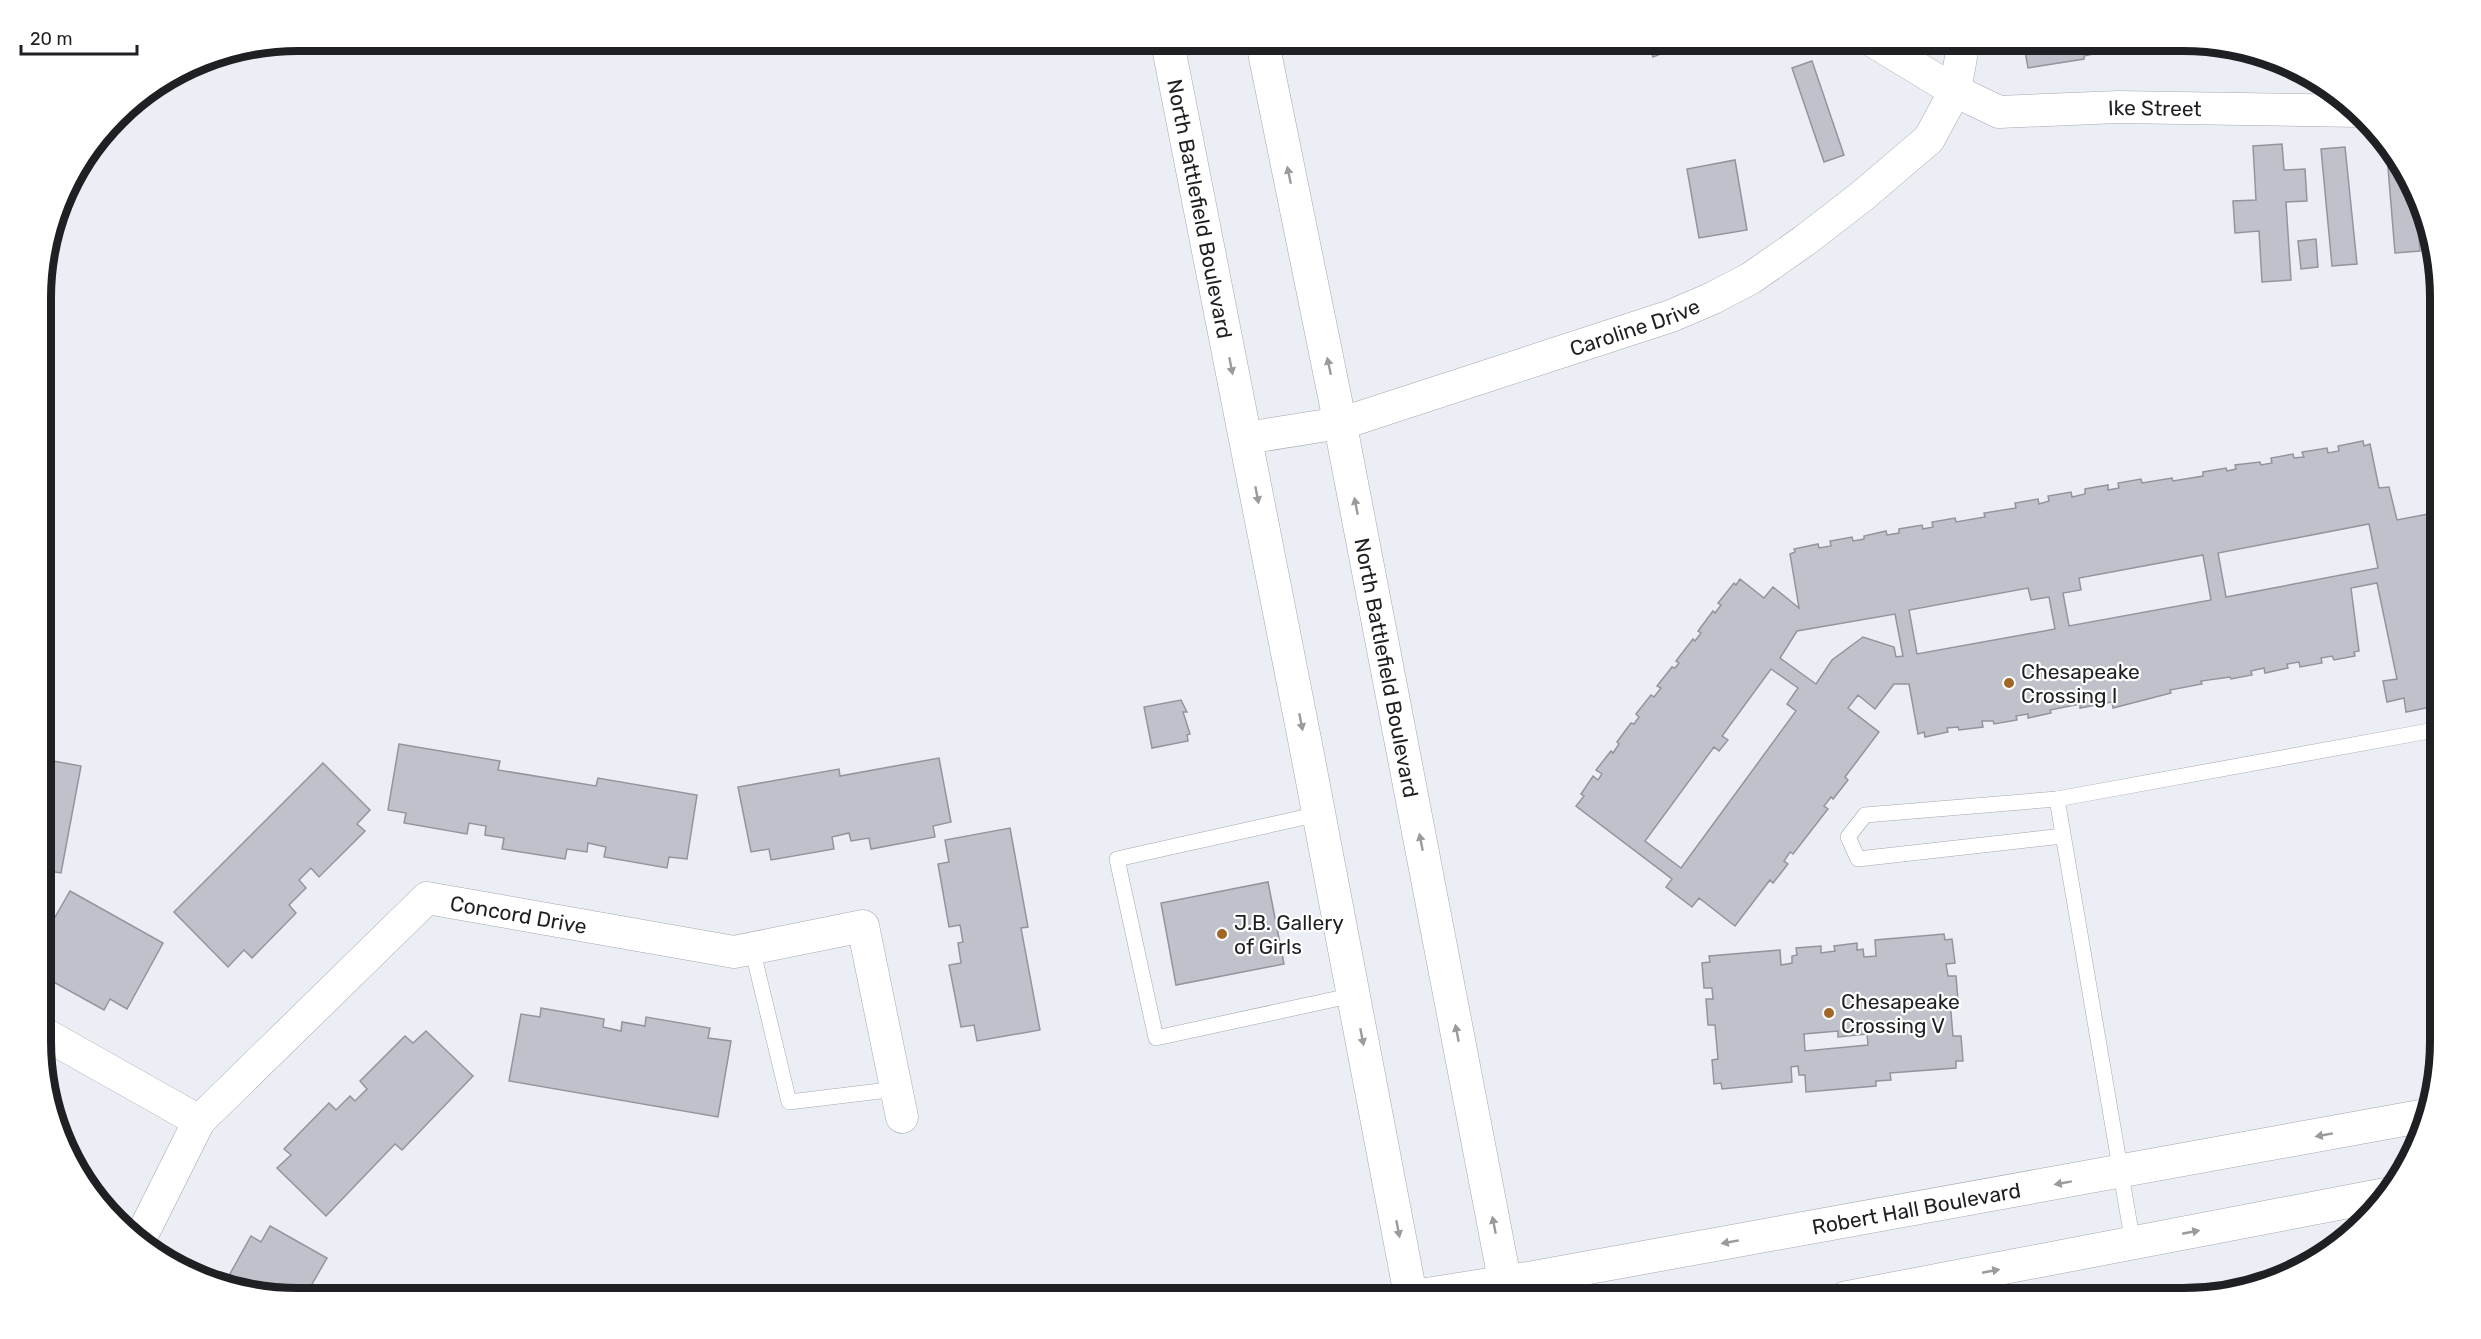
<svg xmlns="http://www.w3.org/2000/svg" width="2481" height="1339" font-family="Rubik,sans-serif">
  <rect width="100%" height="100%" fill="#eceef6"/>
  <!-- building -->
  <g fill="#bfc2ca" stroke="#93959d" stroke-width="1.5" fill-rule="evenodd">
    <path d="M 1647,40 L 1696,40 L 1653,57 Z"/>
    <path d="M 2023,40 L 2167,40 L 2168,43 L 2111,53 L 2111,50 L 2084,56 L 2084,59 L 2028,68 Z"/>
    <path d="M 1812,61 L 1844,155 L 1824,162 L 1792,68 Z"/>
    <path d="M 2386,143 L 2397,155 L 2417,207 L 2420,251 L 2395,253 Z"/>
    <path d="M 2282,144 L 2284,170 L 2305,169 L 2307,201 L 2286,202 L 2291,280 L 2262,282 L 2259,231 L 2235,233 L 2233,201 L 2256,200 L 2253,146 Z"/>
    <path d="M 2345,147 L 2357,264 L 2332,266 L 2321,149 Z"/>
    <path d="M 1735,160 L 1747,230 L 1699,238 L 1687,169 Z"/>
    <path d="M 2316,239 L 2318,267 L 2301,269 L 2298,241 Z"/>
    <path d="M 2363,441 L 2364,446 L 2370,444 L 2379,488 L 2389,487 L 2397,520 L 2439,512 L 2440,693 L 2434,694 L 2436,706 L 2406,712 L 2404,698 L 2387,702 L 2383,681 L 2397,679 L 2377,583 L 2351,588 L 2359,651 L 2354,652 L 2355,656 L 2334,660 L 2332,656 L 2321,658 L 2322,663 L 2300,667 L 2299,662 L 2287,664 L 2288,668 L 2265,673 L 2264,668 L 2251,671 L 2252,675 L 2231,679 L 2230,677 L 2201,681 L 2202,684 L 2170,690 L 2171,693 L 2113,708 L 2112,702 L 2080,708 L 2080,704 L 2050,710 L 2051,713 L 2028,718 L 2028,714 L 2016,716 L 2017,720 L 1994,724 L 1993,721 L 1982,721 L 1983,727 L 1959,730 L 1958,727 L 1947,728 L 1948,732 L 1925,737 L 1924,732 L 1918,734 L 1909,684 L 1894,684 L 1875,709 L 1858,695 L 1848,708 L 1879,732 L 1845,777 L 1848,780 L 1833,799 L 1831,797 L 1824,806 L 1828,809 L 1793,854 L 1790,852 L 1784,861 L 1788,864 L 1773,883 L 1770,880 L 1735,926 L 1699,898 L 1692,907 L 1666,887 L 1672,879 L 1576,806 L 1584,796 L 1581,794 L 1593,776 L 1598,780 L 1602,774 L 1596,770 L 1611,751 L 1613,753 L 1619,744 L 1617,742 L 1631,723 L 1634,724 L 1639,717 L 1636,714 L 1651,695 L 1654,697 L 1661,688 L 1657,686 L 1672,667 L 1675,668 L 1679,663 L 1676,661 L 1693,639 L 1695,641 L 1701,633 L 1698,631 L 1713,611 L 1715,613 L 1721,605 L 1718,603 L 1734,583 L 1736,585 L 1740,579 L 1764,598 L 1773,587 L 1799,608 L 1790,554 L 1795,552 L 1794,549 L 1818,544 L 1819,548 L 1831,546 L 1830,541 L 1852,537 L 1853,541 L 1864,539 L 1864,536 L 1886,531 L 1887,535 L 1899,533 L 1899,529 L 1922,525 L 1923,529 L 1933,527 L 1932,522 L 1955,518 L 1956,522 L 1985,517 L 1984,513 L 2016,508 L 2015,503 L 2038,499 L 2039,504 L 2049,501 L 2048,496 L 2071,492 L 2072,497 L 2085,494 L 2085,489 L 2108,485 L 2108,490 L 2119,488 L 2118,483 L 2141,479 L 2142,483 L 2172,478 L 2173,481 L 2203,476 L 2203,472 L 2226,468 L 2227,471 L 2236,469 L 2235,465 L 2260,462 L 2261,465 L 2272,463 L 2271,458 L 2293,454 L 2294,458 L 2304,457 L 2302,452 L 2327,448 L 2328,453 L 2339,451 L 2338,446 ZM 2369,524 L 2378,568 L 2226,597 L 2218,553 ZM 2203,555 L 2211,600 L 2069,626 L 2063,593 L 2081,590 L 2079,578 ZM 2028,588 L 2031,600 L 2049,597 L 2055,629 L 1917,654 L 1909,610 ZM 1895,614 L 1903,656 L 1896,657 L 1894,647 L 1863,637 L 1832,660 L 1816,684 L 1780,658 L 1797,631 ZM 1771,669 L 1798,688 L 1787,704 L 1796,711 L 1681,868 L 1645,841 L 1714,747 L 1719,751 L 1728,740 L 1722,736 Z"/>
    <path d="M 1181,700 L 1187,712 L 1183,712 L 1190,734 L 1187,735 L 1188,741 L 1152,748 L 1144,707 Z"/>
    <path d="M 399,744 L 500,761 L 498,770 L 596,786 L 598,778 L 697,795 L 687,859 L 669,857 L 667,868 L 604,857 L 606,847 L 588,843 L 587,852 L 567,849 L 565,859 L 502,849 L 504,838 L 485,835 L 486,826 L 469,823 L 467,834 L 404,823 L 406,813 L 388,810 Z"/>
    <path d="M 939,758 L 951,822 L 933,826 L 935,837 L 871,849 L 869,838 L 851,841 L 849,833 L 832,837 L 834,849 L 771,860 L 769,849 L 751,852 L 738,787 L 839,769 L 840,776 Z"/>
    <path d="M 42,759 L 81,766 L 61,873 L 42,870 Z"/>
    <path d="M 323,763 L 370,810 L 357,824 L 365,831 L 319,877 L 311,868 L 299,880 L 306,888 L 289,905 L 296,913 L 252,958 L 244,950 L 228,967 L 174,912 Z"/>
    <path d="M 1010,828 L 1028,927 L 1021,928 L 1040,1030 L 977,1041 L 974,1025 L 961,1027 L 949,965 L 961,963 L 958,943 L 963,942 L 960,925 L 949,927 L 938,864 L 949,862 L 945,840 Z"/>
    <path d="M 1268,882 L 1284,964 L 1176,985 L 1161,903 Z"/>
    <path d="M 70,891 L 163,943 L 127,1009 L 110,999 L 104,1010 L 48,979 L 54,969 L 43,963 L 42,940 Z"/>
    <path d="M 1944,934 L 1945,940 L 1952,939 L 1955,963 L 1946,964 L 1948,976 L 1956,976 L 1958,1000 L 1950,1001 L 1953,1036 L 1961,1036 L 1963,1061 L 1956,1061 L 1956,1068 L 1890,1073 L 1891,1080 L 1876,1081 L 1876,1086 L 1806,1092 L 1805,1075 L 1799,1075 L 1798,1066 L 1791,1067 L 1792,1082 L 1722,1089 L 1721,1083 L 1714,1084 L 1712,1060 L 1718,1059 L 1715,1025 L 1708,1025 L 1706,999 L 1713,999 L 1712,988 L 1704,988 L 1702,963 L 1710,962 L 1709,956 L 1780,950 L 1781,965 L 1792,963 L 1792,956 L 1797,955 L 1796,948 L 1821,946 L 1821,953 L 1835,951 L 1834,946 L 1857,943 L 1857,950 L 1863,949 L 1864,957 L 1876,956 L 1875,940 ZM 1838,1031 L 1838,1037 L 1867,1034 L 1868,1045 L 1805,1051 L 1804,1034 Z"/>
    <path d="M 541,1008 L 604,1019 L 603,1027 L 621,1031 L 622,1022 L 645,1026 L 646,1017 L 710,1028 L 708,1038 L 731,1041 L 718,1117 L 509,1081 L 521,1014 L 540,1017 Z"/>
    <path d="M 426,1031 L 473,1076 L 402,1150 L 395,1144 L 326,1216 L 277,1168 L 291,1155 L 284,1149 L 329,1103 L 336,1110 L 350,1096 L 355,1101 L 367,1089 L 360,1081 L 405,1036 L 413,1043 Z"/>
    <path d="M 270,1226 L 327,1258 L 304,1298 L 226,1281 L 251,1236 L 261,1242 Z"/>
  </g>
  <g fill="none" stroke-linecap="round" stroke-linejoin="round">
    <defs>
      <g id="service">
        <path d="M 2057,799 L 2133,1244"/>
        <path d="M 1319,814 L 1117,859 L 1156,1038 L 1354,995"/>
        <path d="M 2063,836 L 1858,859 L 1848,837 L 1865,815 L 2057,799 L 2440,729"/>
        <path d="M 752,948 L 789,1102 L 897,1089"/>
      </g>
      <g id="minor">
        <path id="s1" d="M 1871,40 L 1955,91 L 1999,112 L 2118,107 L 2358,111"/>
        <path id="s2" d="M 1246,438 L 1340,423 L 1355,419 L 1671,316 L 1713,298 L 1751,278 L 1804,241 L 1861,197 L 1929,139 L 1955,91 L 1964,40"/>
        <path d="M 43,1033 L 199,1121"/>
        <path id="s3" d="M 139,1241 L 199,1121 L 427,898 L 734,952 L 863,926 L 902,1117"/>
      </g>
      <g id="tertiary">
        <path id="s4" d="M 1411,1297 L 1531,1278 L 2423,1116"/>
        <path d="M 1845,1298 L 2388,1194"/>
      </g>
      <g id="primary">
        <path id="s5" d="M 1167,40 L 1307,752 L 1411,1298"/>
        <path id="s6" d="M 1262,40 L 1340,423 L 1508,1298"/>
      </g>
    </defs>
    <!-- service casing -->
    <use href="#service" stroke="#a5a7af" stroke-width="16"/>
    <!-- minor casing -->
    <use href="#minor" stroke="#a5a7af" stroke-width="33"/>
    <!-- tertiary casing -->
    <use href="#tertiary" stroke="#a5a7af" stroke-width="34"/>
    <!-- primary casing -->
    <use href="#primary" stroke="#a5a7af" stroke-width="34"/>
    <!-- service -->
    <use href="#service" stroke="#fff" stroke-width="15"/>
    <!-- minor -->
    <use href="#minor" stroke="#fff" stroke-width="32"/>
    <!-- tertiary -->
    <use href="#tertiary" stroke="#fff" stroke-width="33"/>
    <!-- primary -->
    <use href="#primary" stroke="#fff" stroke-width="33"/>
  </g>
  <!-- one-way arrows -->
  <defs><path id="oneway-solid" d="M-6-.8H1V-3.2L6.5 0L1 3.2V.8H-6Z" transform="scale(1.5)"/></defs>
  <g fill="#9a9b9c">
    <use href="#oneway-solid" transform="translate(1289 175) rotate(-102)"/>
    <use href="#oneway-solid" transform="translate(1231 366) rotate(79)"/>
    <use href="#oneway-solid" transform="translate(1329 366) rotate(-102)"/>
    <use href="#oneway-solid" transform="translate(1257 495) rotate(79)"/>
    <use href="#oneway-solid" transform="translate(1356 506) rotate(-101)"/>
    <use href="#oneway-solid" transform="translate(1301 722) rotate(79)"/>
    <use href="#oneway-solid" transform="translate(1421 842) rotate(-101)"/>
    <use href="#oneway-solid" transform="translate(1457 1033) rotate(-101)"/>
    <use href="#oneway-solid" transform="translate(1362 1037) rotate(79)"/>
    <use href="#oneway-solid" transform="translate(2324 1135) rotate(170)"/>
    <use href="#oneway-solid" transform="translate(2063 1183) rotate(170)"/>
    <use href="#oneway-solid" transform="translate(1494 1225) rotate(-101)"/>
    <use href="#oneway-solid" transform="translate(1398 1229) rotate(79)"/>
    <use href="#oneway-solid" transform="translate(2191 1232) rotate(-11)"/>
    <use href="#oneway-solid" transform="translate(1730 1242) rotate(170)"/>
    <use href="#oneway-solid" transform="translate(1991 1271) rotate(-11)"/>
  </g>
  <!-- markers -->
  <g fill="#a16628" stroke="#fff" stroke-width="2">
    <circle cx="2009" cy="683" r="6"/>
    <circle cx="1222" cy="934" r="6"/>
    <circle cx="1829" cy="1013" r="6"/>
  </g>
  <g text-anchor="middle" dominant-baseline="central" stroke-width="4.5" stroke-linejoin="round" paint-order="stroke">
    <!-- street labels -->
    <g font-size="21" fill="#1f2023" stroke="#fff">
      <text stroke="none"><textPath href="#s1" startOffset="303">Ike Street</textPath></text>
      <text stroke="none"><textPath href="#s5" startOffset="172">North Battlefield Boulevard</textPath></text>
      <text stroke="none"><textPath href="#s2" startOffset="405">Caroline Drive</textPath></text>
      <text stroke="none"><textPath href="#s6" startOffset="640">North Battlefield Boulevard</textPath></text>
      <text stroke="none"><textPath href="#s3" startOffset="546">Concord Drive</textPath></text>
      <text stroke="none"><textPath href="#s4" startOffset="513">Robert Hall Boulevard</textPath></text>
    </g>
    <!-- poi labels -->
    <g font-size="21" fill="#1f2023" stroke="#fff" text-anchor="start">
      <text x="2021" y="671">Chesapeake<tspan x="2021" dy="24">Crossing I</tspan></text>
      <text x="1234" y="922">J.B. Gallery<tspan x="1234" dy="24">of Girls</tspan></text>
      <text x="1841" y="1001">Chesapeake<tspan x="1841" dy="24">Crossing V</tspan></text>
    </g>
  </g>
  <!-- crop -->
  <path d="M0 0H2481V1339H0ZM298 51H2183A247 247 0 0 1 2430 298V1041A247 247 0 0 1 2183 1288H298A247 247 0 0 1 51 1041V298A247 247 0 0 1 298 51Z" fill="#fff" fill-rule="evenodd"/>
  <path fill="none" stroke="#1f2023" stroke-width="8" d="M298 51H2183A247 247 0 0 1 2430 298V1041A247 247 0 0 1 2183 1288H298A247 247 0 0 1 51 1041V298A247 247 0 0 1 298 51Z"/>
  <!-- scale -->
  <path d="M21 45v9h116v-9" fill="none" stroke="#1f2023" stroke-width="3"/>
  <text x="30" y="45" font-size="18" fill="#1f2023" stroke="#ffffff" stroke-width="4.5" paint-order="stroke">20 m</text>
</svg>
